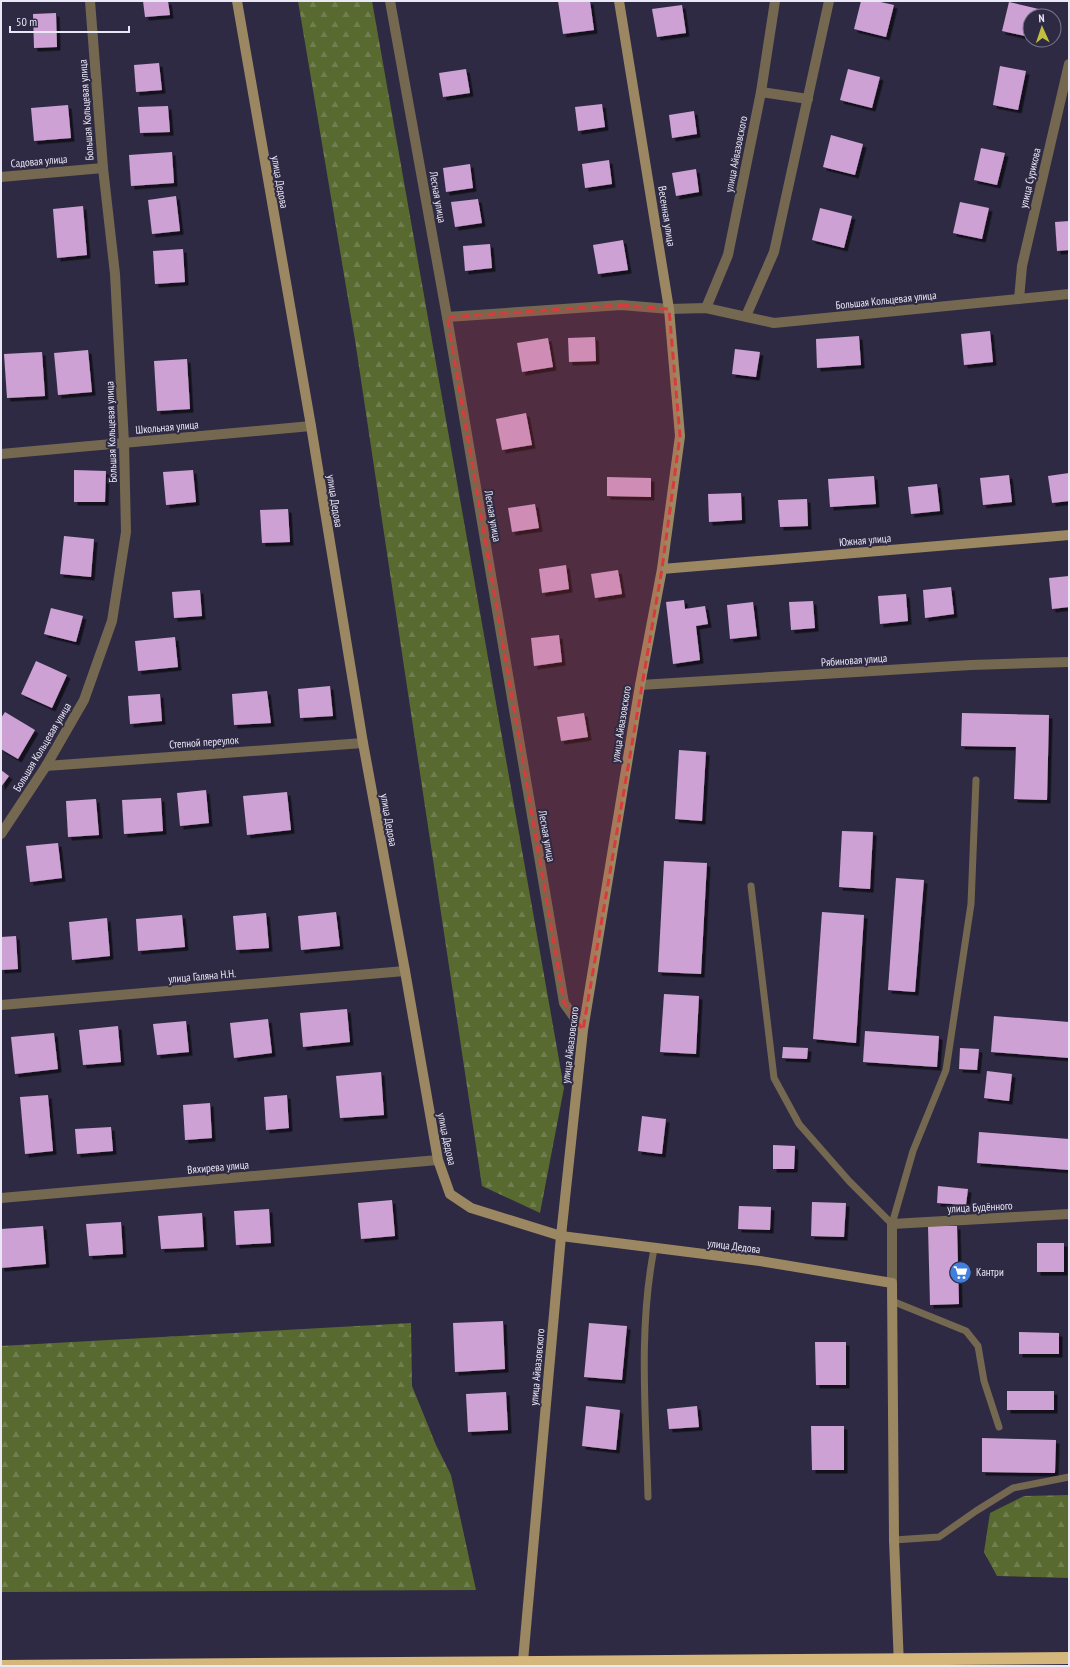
<svg xmlns="http://www.w3.org/2000/svg" width="1070" height="1667" font-family="'PT Sans Narrow',sans-serif">
  <defs>
    <pattern id="forest-firs" width="22" height="20" patternUnits="userSpaceOnUse"><rect width="22" height="20" fill="#596a31"/><path d="M5 1l3.5 6h-7zM16 11l3.5 6h-7z" fill="#717f50"/></pattern>
    <filter id="shadow"><feDropShadow dx="3.5" dy="3.5" stdDeviation="0" flood-color="#0009"/></filter>
  </defs>
  <rect width="100%" height="100%" fill="#2f2a43"/>
  <!-- forest -->
  <g fill="url(#forest-firs)">
    <path d="M 298,1 L 372,1 L 564,1088 L 540,1213 L 482,1186 L 355,340 Z"/>
    <path d="M 411,1323 L 412,1386 L 436,1445 L 451,1475 L 476,1590 L 1,1592 L 1,1346 Z"/>
    <path d="M 1069,1495 L 1069,1578 L 997,1576 L 984,1552 L 990,1513 L 1024,1496 Z"/>
  </g>
  <!-- building -->
  <g fill="#cda1d3" filter="url(#shadow)">
    <path d="M 143,1 L 168,1 L 170,15 L 145,17 Z"/>
    <path d="M 558,1 L 590,1 L 594,30 L 563,34 Z"/>
    <path d="M 861,1 L 876,1 L 894,5 L 886,37 L 854,29 Z"/>
    <path d="M 1009,2 L 1043,10 L 1042,16 L 1030,16 L 1030,37 L 1002,31 Z"/>
    <path d="M 682,5 L 686,33 L 657,37 L 652,9 Z"/>
    <path d="M 56,13 L 57,47 L 34,48 L 33,14 Z"/>
    <path d="M 159,63 L 162,90 L 136,92 L 134,65 Z"/>
    <path d="M 1000,66 L 1026,71 L 1018,110 L 993,105 Z"/>
    <path d="M 466,69 L 470,93 L 443,97 L 439,73 Z"/>
    <path d="M 848,69 L 880,77 L 872,108 L 840,100 Z"/>
    <path d="M 602,104 L 605,127 L 578,131 L 575,107 Z"/>
    <path d="M 68,105 L 71,138 L 34,141 L 31,108 Z"/>
    <path d="M 168,106 L 170,132 L 140,133 L 138,107 Z"/>
    <path d="M 694,111 L 697,134 L 672,138 L 669,115 Z"/>
    <path d="M 831,135 L 863,144 L 855,175 L 823,167 Z"/>
    <path d="M 981,148 L 1005,153 L 997,185 L 974,180 Z"/>
    <path d="M 172,152 L 174,183 L 131,186 L 129,155 Z"/>
    <path d="M 609,160 L 612,184 L 585,188 L 582,164 Z"/>
    <path d="M 470,164 L 473,188 L 446,192 L 443,168 Z"/>
    <path d="M 696,169 L 699,192 L 676,196 L 672,173 Z"/>
    <path d="M 176,196 L 180,231 L 152,234 L 148,200 Z"/>
    <path d="M 478,199 L 482,223 L 455,227 L 451,202 Z"/>
    <path d="M 960,202 L 989,208 L 982,239 L 953,233 Z"/>
    <path d="M 83,206 L 87,255 L 57,258 L 53,209 Z"/>
    <path d="M 820,208 L 852,216 L 844,248 L 812,240 Z"/>
    <path d="M 1069,221 L 1069,250 L 1057,251 L 1055,222 Z"/>
    <path d="M 623,240 L 628,270 L 598,274 L 593,245 Z"/>
    <path d="M 490,244 L 492,268 L 465,271 L 463,246 Z"/>
    <path d="M 183,249 L 185,282 L 155,284 L 153,251 Z"/>
    <path d="M 990,331 L 993,362 L 964,365 L 961,334 Z"/>
    <path d="M 859,336 L 861,365 L 817,368 L 816,339 Z"/>
    <path d="M 595,337 L 596,361 L 569,362 L 568,338 Z"/>
    <path d="M 548,338 L 553,367 L 522,372 L 517,343 Z"/>
    <path d="M 735,349 L 760,352 L 756,377 L 732,374 Z"/>
    <path d="M 88,350 L 92,392 L 58,395 L 54,353 Z"/>
    <path d="M 42,352 L 45,396 L 7,398 L 4,354 Z"/>
    <path d="M 187,359 L 190,409 L 157,411 L 154,361 Z"/>
    <path d="M 526,413 L 532,445 L 502,450 L 496,419 Z"/>
    <path d="M 74,470 L 106,471 L 105,502 L 74,502 Z"/>
    <path d="M 193,470 L 196,502 L 166,505 L 163,472 Z"/>
    <path d="M 1069,473 L 1069,501 L 1052,503 L 1048,476 Z"/>
    <path d="M 1009,475 L 1012,502 L 983,505 L 980,478 Z"/>
    <path d="M 874,476 L 876,504 L 830,507 L 828,479 Z"/>
    <path d="M 607,477 L 651,478 L 651,497 L 607,496 Z"/>
    <path d="M 937,484 L 940,511 L 911,514 L 908,487 Z"/>
    <path d="M 741,493 L 742,520 L 709,522 L 708,494 Z"/>
    <path d="M 807,499 L 808,526 L 780,527 L 778,500 Z"/>
    <path d="M 535,504 L 539,528 L 512,532 L 508,508 Z"/>
    <path d="M 288,509 L 290,542 L 262,543 L 260,510 Z"/>
    <path d="M 64,536 L 94,539 L 91,577 L 60,574 Z"/>
    <path d="M 566,565 L 569,589 L 542,593 L 539,569 Z"/>
    <path d="M 618,570 L 622,594 L 595,598 L 591,574 Z"/>
    <path d="M 1069,576 L 1069,607 L 1052,609 L 1049,578 Z"/>
    <path d="M 951,587 L 954,614 L 925,618 L 923,590 Z"/>
    <path d="M 200,590 L 202,616 L 174,618 L 172,592 Z"/>
    <path d="M 906,594 L 908,621 L 880,624 L 878,596 Z"/>
    <path d="M 684,600 L 685,609 L 705,606 L 708,624 L 696,626 L 700,660 L 673,664 L 666,602 Z"/>
    <path d="M 813,601 L 815,628 L 791,630 L 789,602 Z"/>
    <path d="M 753,602 L 757,636 L 730,639 L 727,605 Z"/>
    <path d="M 51,608 L 83,616 L 76,642 L 44,634 Z"/>
    <path d="M 559,635 L 562,662 L 534,666 L 531,638 Z"/>
    <path d="M 175,637 L 178,667 L 138,671 L 135,641 Z"/>
    <path d="M 36,661 L 67,675 L 52,708 L 21,694 Z"/>
    <path d="M 330,686 L 333,716 L 300,718 L 298,689 Z"/>
    <path d="M 267,691 L 271,723 L 234,725 L 232,694 Z"/>
    <path d="M 160,694 L 162,721 L 130,724 L 128,696 Z"/>
    <path d="M 5,712 L 35,730 L 18,759 L 1,749 L 1,718 Z"/>
    <path d="M 584,713 L 588,737 L 561,741 L 557,717 Z"/>
    <path d="M 962,713 L 1049,715 L 1047,800 L 1014,799 L 1016,747 L 961,746 Z"/>
    <path d="M 679,750 L 706,752 L 702,821 L 675,819 Z"/>
    <path d="M 1,770 L 9,776 L 1,787 Z"/>
    <path d="M 206,790 L 209,823 L 180,826 L 177,793 Z"/>
    <path d="M 287,792 L 291,830 L 247,835 L 243,796 Z"/>
    <path d="M 161,798 L 163,831 L 124,834 L 122,800 Z"/>
    <path d="M 96,799 L 99,835 L 68,837 L 66,801 Z"/>
    <path d="M 842,831 L 873,832 L 870,889 L 839,887 Z"/>
    <path d="M 58,843 L 62,878 L 30,882 L 26,846 Z"/>
    <path d="M 664,861 L 707,863 L 701,974 L 658,972 Z"/>
    <path d="M 896,878 L 924,880 L 915,992 L 888,990 Z"/>
    <path d="M 336,912 L 340,946 L 301,950 L 298,916 Z"/>
    <path d="M 822,912 L 864,915 L 856,1043 L 813,1039 Z"/>
    <path d="M 266,913 L 269,948 L 236,950 L 233,916 Z"/>
    <path d="M 182,915 L 185,947 L 138,951 L 136,919 Z"/>
    <path d="M 107,918 L 110,956 L 72,960 L 69,922 Z"/>
    <path d="M 16,936 L 18,969 L 1,970 L 1,937 Z"/>
    <path d="M 664,994 L 699,996 L 696,1054 L 660,1052 Z"/>
    <path d="M 347,1009 L 350,1042 L 303,1047 L 300,1013 Z"/>
    <path d="M 994,1016 L 1069,1022 L 1069,1058 L 991,1052 Z"/>
    <path d="M 268,1019 L 272,1053 L 234,1058 L 230,1023 Z"/>
    <path d="M 186,1021 L 189,1052 L 157,1055 L 153,1024 Z"/>
    <path d="M 118,1026 L 121,1062 L 83,1065 L 79,1030 Z"/>
    <path d="M 865,1031 L 939,1036 L 937,1067 L 863,1062 Z"/>
    <path d="M 54,1033 L 58,1069 L 15,1074 L 11,1037 Z"/>
    <path d="M 783,1047 L 808,1048 L 807,1059 L 782,1058 Z"/>
    <path d="M 960,1048 L 979,1049 L 977,1070 L 959,1069 Z"/>
    <path d="M 987,1071 L 1012,1074 L 1009,1101 L 984,1098 Z"/>
    <path d="M 381,1072 L 384,1115 L 340,1118 L 336,1076 Z"/>
    <path d="M 48,1095 L 53,1151 L 25,1154 L 20,1097 Z"/>
    <path d="M 287,1095 L 289,1128 L 266,1130 L 264,1097 Z"/>
    <path d="M 210,1103 L 212,1138 L 185,1140 L 183,1105 Z"/>
    <path d="M 642,1116 L 666,1119 L 662,1154 L 638,1151 Z"/>
    <path d="M 111,1127 L 113,1151 L 77,1154 L 75,1129 Z"/>
    <path d="M 979,1132 L 1069,1139 L 1069,1170 L 977,1163 Z"/>
    <path d="M 773,1145 L 795,1146 L 794,1169 L 773,1169 Z"/>
    <path d="M 938,1186 L 968,1189 L 966,1205 L 937,1203 Z"/>
    <path d="M 392,1200 L 395,1236 L 361,1239 L 358,1203 Z"/>
    <path d="M 812,1202 L 846,1203 L 844,1237 L 811,1236 Z"/>
    <path d="M 739,1206 L 771,1207 L 770,1230 L 738,1229 Z"/>
    <path d="M 269,1209 L 271,1243 L 236,1245 L 234,1211 Z"/>
    <path d="M 202,1213 L 204,1247 L 161,1249 L 158,1216 Z"/>
    <path d="M 121,1222 L 123,1254 L 89,1256 L 86,1224 Z"/>
    <path d="M 43,1226 L 46,1264 L 1,1268 L 1,1229 Z"/>
    <path d="M 928,1226 L 957,1226 L 959,1304 L 930,1305 Z"/>
    <rect x="1037" y="1243" width="27" height="29"/>
    <path d="M 503,1321 L 505,1369 L 455,1372 L 453,1323 Z"/>
    <path d="M 589,1323 L 627,1326 L 622,1380 L 584,1377 Z"/>
    <path d="M 1019,1332 L 1059,1333 L 1059,1354 L 1019,1354 Z"/>
    <path d="M 815,1342 L 846,1342 L 846,1385 L 816,1385 Z"/>
    <rect x="1007" y="1391" width="47" height="19"/>
    <path d="M 506,1392 L 508,1430 L 468,1432 L 466,1394 Z"/>
    <path d="M 586,1406 L 620,1410 L 616,1450 L 582,1446 Z"/>
    <path d="M 697,1406 L 699,1427 L 669,1429 L 667,1409 Z"/>
    <path d="M 811,1426 L 844,1426 L 844,1470 L 812,1470 Z"/>
    <path d="M 982,1438 L 1056,1440 L 1055,1473 L 982,1472 Z"/>
  </g>
  <g fill="none" stroke-linecap="round" stroke-linejoin="round">
    <!-- lane -->
    <g stroke="#746851" stroke-width="7">
      <path d="M 751,886 L 774,1078 L 799,1124 L 849,1181 L 892,1224 L 913,1151 L 946,1070 L 971,904 L 976,780"/>
      <path d="M 892,1301 L 966,1331 L 978,1346 L 984,1381 L 999,1427"/>
      <path d="M 648,1497 C 646,1415 638,1330 654,1249"/>
      <path d="M 894,1540 L 939,1537 L 976,1511 L 1013,1488 L 1069,1477"/>
    </g>
    <!-- street -->
    <g stroke="#746851" stroke-width="10">
      <path d="M 390,1 L 447,317 L 564,1003 L 583,1030"/>
      <path d="M 761,92 L 808,99"/>
      <path d="M 1,177 L 103,168"/>
      <path d="M 1019,299 L 1022,266 L 1069,64"/>
      <path d="M 706,308 L 728,255 L 761,92 L 775,1"/>
      <path d="M 746,316 L 774,252 L 829,1"/>
      <path d="M 447,317 L 621,305 L 669,309 L 706,308 L 774,323 L 1069,294"/>
      <path d="M 1,454 L 311,426"/>
      <path d="M 640,685 L 971,665 L 1069,662"/>
      <path d="M 46,766 L 363,743"/>
      <path d="M 1,834 L 46,766 L 84,700 L 112,621 L 126,532 L 124,443 L 115,274 L 103,168 L 90,1"/>
      <path d="M 1,1005 L 405,971"/>
      <path d="M 1,1198 L 438,1160"/>
      <path d="M 892,1283 L 892,1224 L 1069,1214"/>
    </g>
    <!-- secondary -->
    <g stroke="#9b8862" stroke-width="10">
      <path d="M 237,1 L 311,426 L 363,743 L 405,971 L 438,1160 L 450,1194 L 471,1208 L 561,1236 L 760,1261 L 892,1283 L 894,1540 L 899,1666"/>
      <path d="M 662,569 L 1069,535"/>
      <path d="M 523,1661 L 561,1236 L 583,1030 L 640,685 L 662,569 L 680,436 L 669,309 L 619,1"/>
    </g>
    <!-- highway -->
    <path stroke="#d5b77b" stroke-width="12" d="M 1,1666 L 1069,1658"/>
  </g>
  <!-- marked area -->
  <path fill="#d83b3d" fill-opacity="0.2" stroke="#d83b3d" stroke-width="3" stroke-dasharray="8 5" stroke-linejoin="round" d="M 621,305 L 669,309 L 680,436 L 662,569 L 583,1030 L 564,1003 L 447,317 Z"/>
  <!-- icons -->
  <defs>
    <symbol id="supermarket-disc" viewBox="-11 -11 22 22"><circle r="9.5" fill="#3f7fe0" stroke="#2f2a43"/><path d="M-6-5.5h2.5l.6 2H6L4.5 2H-2.5L-4.4-4H-6ZM-1.5 3.2a1.3 1.3 0 1 0 .1 0ZM3 3.2a1.3 1.3 0 1 0 .1 0Z" fill="#fff"/></symbol>
  </defs>
  <g fill-rule="evenodd">
    <use href="#supermarket-disc" x="948" y="1260" width="25" height="25"/>
  </g>
  <g text-anchor="middle" dominant-baseline="central" stroke-width="4" stroke-linejoin="round" paint-order="stroke">
    <!-- street labels -->
    <g font-size="11" fill="#eae7f7" stroke="#2f2a43">
      <text transform="translate(86 110) rotate(-94)">Большая Кольцевая улица</text>
      <text transform="translate(736 154) rotate(-79)">улица Айвазовского</text>
      <text transform="translate(39 161) rotate(-5)">Садовая улица</text>
      <text transform="translate(1030 178) rotate(-77)">улица Сурикова</text>
      <text transform="translate(280 182) rotate(80)">улица Дедова</text>
      <text transform="translate(438 197) rotate(80)">Лесная улица</text>
      <text transform="translate(667 216) rotate(81)">Весенная улица</text>
      <text transform="translate(886 300) rotate(-6)">Большая Кольцевая улица</text>
      <text transform="translate(167 427) rotate(-5)">Школьная улица</text>
      <text transform="translate(111 432) rotate(-92)">Большая Кольцевая улица</text>
      <text transform="translate(335 501) rotate(81)">улица Дедова</text>
      <text transform="translate(493 516) rotate(80)">Лесная улица</text>
      <text transform="translate(865 540) rotate(-5)">Южная улица</text>
      <text transform="translate(854 660) rotate(-4)">Рябиновая улица</text>
      <text transform="translate(621 724) rotate(-81)">улица Айвазовского</text>
      <text transform="translate(204 742) rotate(-4)">Степной переулок</text>
      <text transform="translate(42 747) rotate(-59)">Большая Кольцевая улица</text>
      <text transform="translate(389 820) rotate(80)">улица Дедова</text>
      <text transform="translate(547 836) rotate(80)">Лесная улица</text>
      <text transform="translate(202 976) rotate(-5)">улица Галяна Н.Н.</text>
      <text transform="translate(570 1045) rotate(-83)">улица Айвазовского</text>
      <text transform="translate(447 1139) rotate(78)">улица Дедова</text>
      <text transform="translate(218 1167) rotate(-5)">Вяхирева улица</text>
      <text transform="translate(980 1207) rotate(-3)">улица Будённого</text>
      <text transform="translate(734 1246) rotate(7)">улица Дедова</text>
      <text transform="translate(537 1367) rotate(-85)">улица Айвазовского</text>
    </g>
    <!-- poi labels -->
    <g font-size="11" fill="#eae7f7" stroke="#2f2a43" text-anchor="start">
      <text x="976" y="1272">Кантри</text>
    </g>
  </g>
  <!-- border -->
  <rect width="1070" height="1667" fill="none" stroke="#eae7f7" stroke-width="4"/>
  <!-- north arrow -->
  <g transform="translate(1042 28) rotate(357)"><circle r="19" fill="#2f2a43" stroke="#7a768b"/>
  <path d="M0-3L7 15L0 10L-7 15Z" fill="#c1be40"/>
  <text y="-6" font-size="11" font-weight="bold" text-anchor="middle" fill="#eae7f7">N</text>
  </g>
  <!-- scale -->
  <path d="M10 26v6h119v-6" fill="none" stroke="#eae7f7" stroke-width="2"/>
  <text x="16" y="26" font-size="12" fill="#eae7f7" stroke="#2f2a43" stroke-width="3" paint-order="stroke">50 m</text>
</svg>
